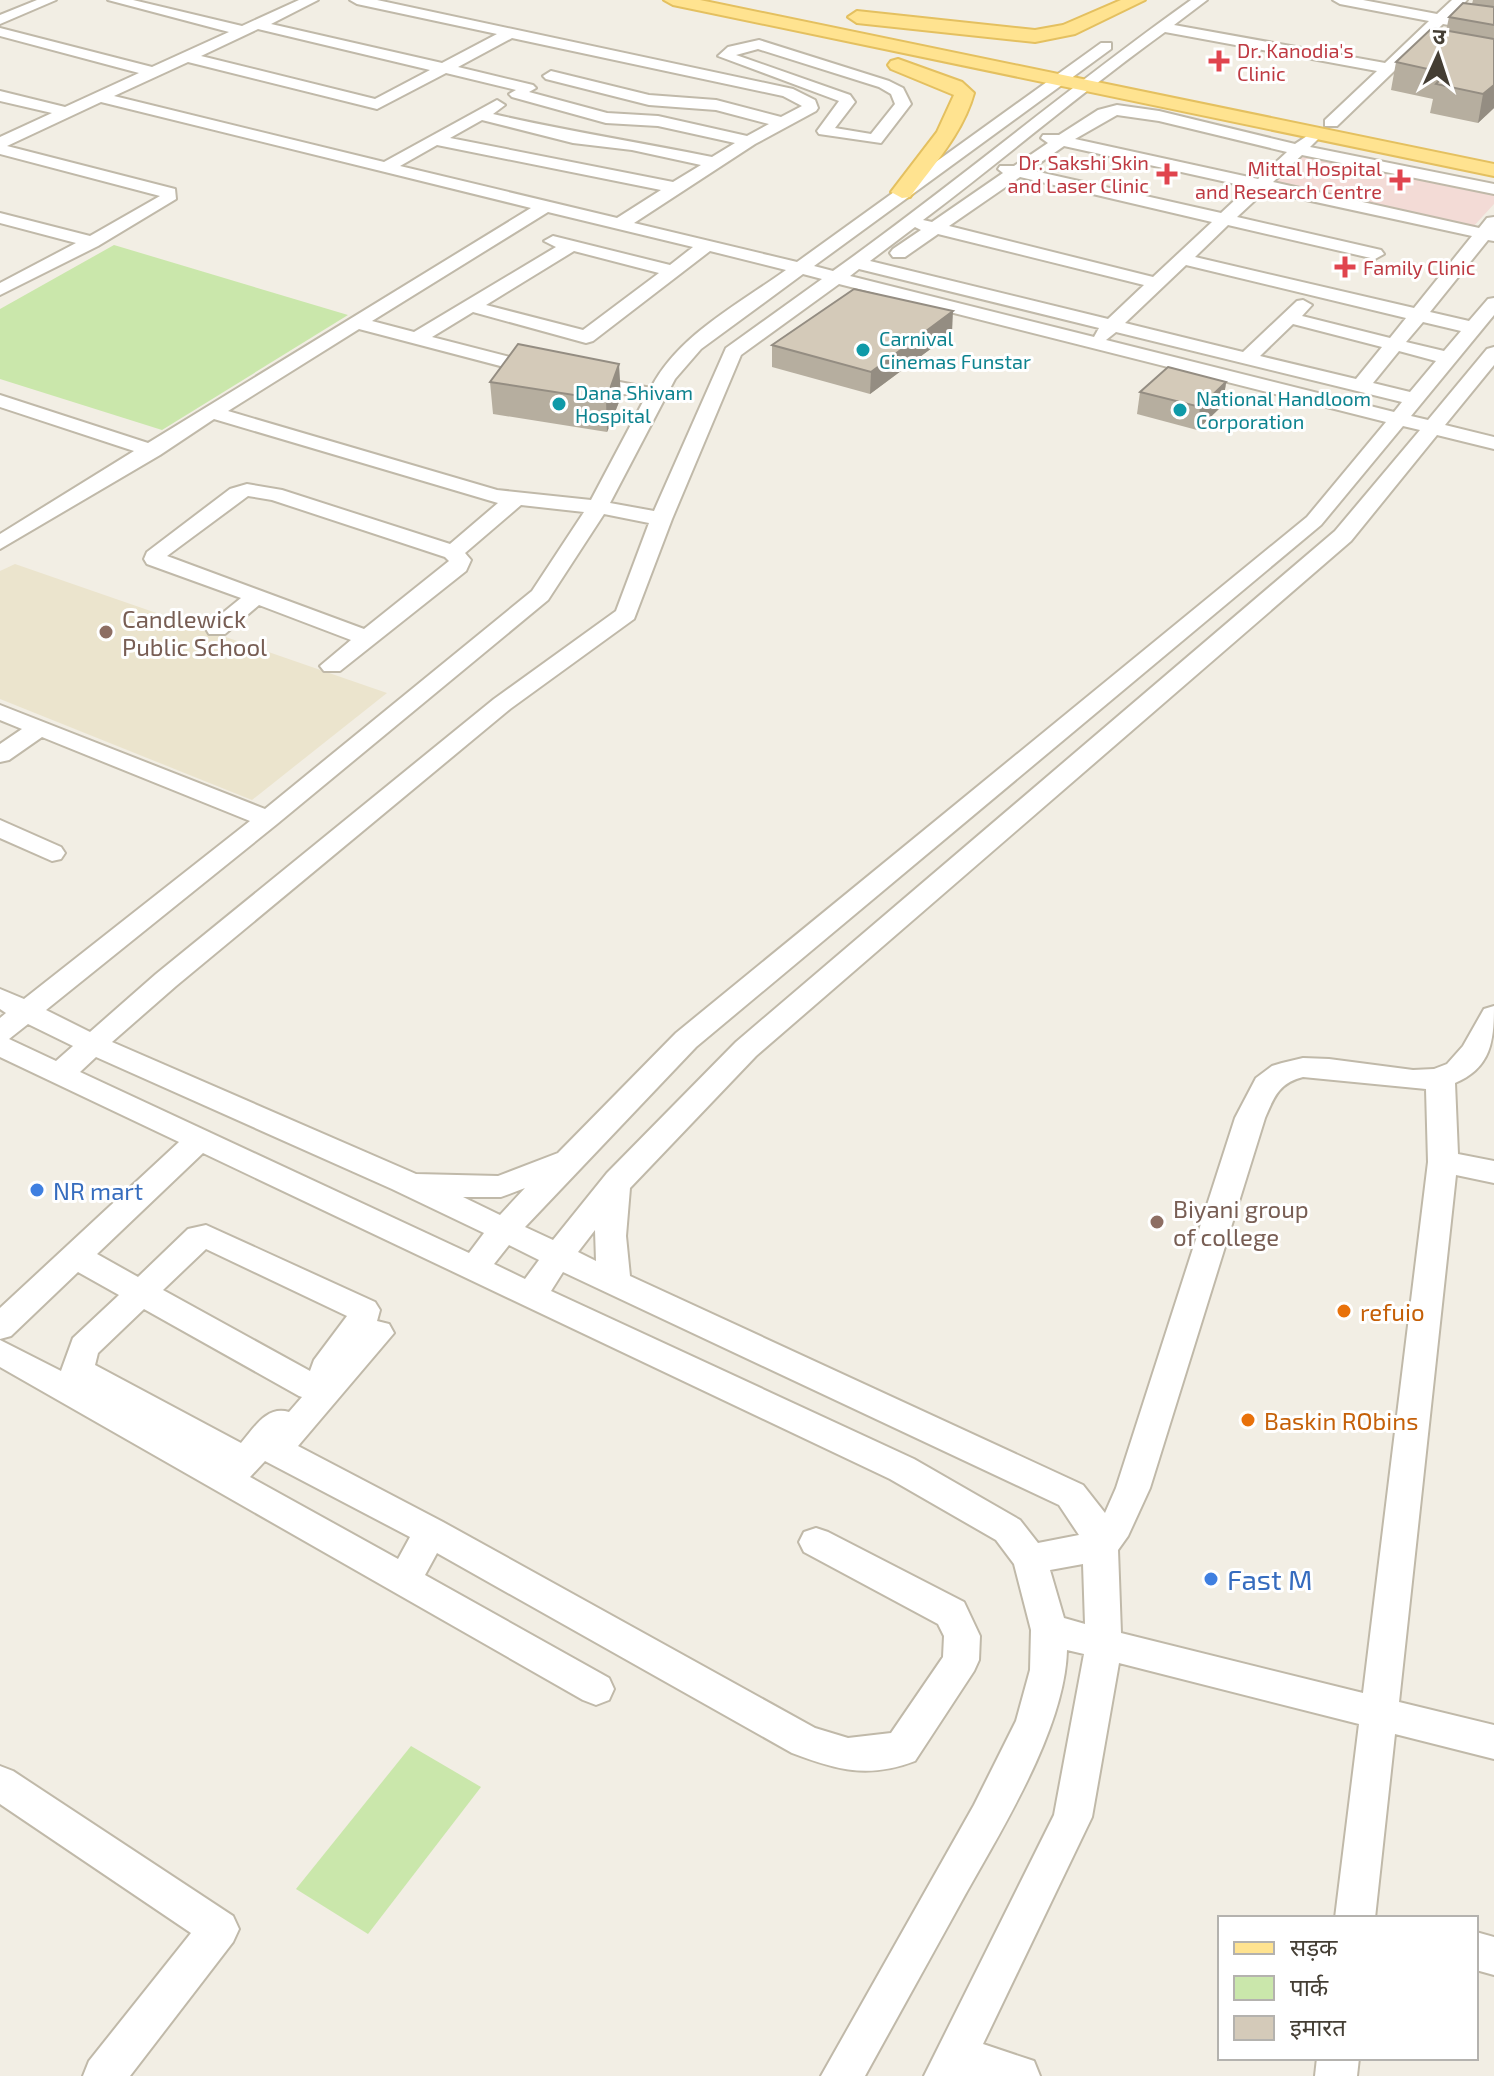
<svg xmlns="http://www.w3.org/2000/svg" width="1494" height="2076" font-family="'Exo 2','Noto Sans Devanagari',sans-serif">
  <rect width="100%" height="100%" fill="#f2eee4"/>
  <!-- education -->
  <path fill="#ebe4cd" d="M 15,564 L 387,693 L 252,800 L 0,699 L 0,571 Z"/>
  <!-- medical -->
  <path fill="#f3dbd6" d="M 1304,154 L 1494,191 L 1494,204 L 1472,228 L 1273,185 Z"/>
  <!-- green -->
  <g fill="#cae7ab">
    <path d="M 114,245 L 348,315 L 162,430 L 0,379 L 0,309 Z"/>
    <path d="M 411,1746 L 481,1787 L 368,1934 L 296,1889 Z"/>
  </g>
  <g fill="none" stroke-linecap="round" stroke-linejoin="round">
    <defs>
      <g id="minor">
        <path d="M 37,0 L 56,0 L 0,24 L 0,15 Z"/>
        <path d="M 108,0 L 133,0 L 242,26 L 299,0 L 318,0 L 271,24 L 442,63 L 497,34 L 357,4 L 350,0 L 377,0 L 793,89 L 815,100 L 818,108 L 816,111 L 755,144 L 634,223 L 797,262 L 1101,43 L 1111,43 L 1111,49 L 814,266 L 833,271 C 955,184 1070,86 1191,0 L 1207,0 L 1174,25 L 1385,63 L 1429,21 L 1340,4 L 1333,0 L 1363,0 L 1437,14 L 1452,0 L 1467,0 L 1451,17 L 1494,25 L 1494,33 L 1443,24 L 1337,126 L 1325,126 L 1325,120 L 1377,71 L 1165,32 C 1082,92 1005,158 923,220 L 932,222 L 1003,173 L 998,169 L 1000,166 L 1014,166 L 1048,143 L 1041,138 L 1043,135 L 1059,135 L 1098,110 L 1117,105 L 1159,111 L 1295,144 L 1310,134 L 1318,139 L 1310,147 L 1494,184 L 1494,194 L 1302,155 L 1273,182 L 1479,228 L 1487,218 L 1494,217 L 1494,241 L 1488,240 L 1430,312 L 1469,321 L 1488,299 L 1494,298 L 1494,315 L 1411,416 L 1428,420 L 1487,349 L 1494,347 L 1494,365 L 1445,425 L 1494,437 L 1494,449 L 1437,435 L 1351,541 L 756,1056 L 630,1188 L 626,1236 L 630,1276 L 1083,1485 L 1105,1513 L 1116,1488 L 1235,1118 L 1256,1078 L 1272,1066 L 1282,1063 L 1303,1058 L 1329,1059 L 1413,1070 L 1434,1069 L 1447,1064 L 1463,1046 L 1484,1009 L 1494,1006 C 1494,1041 1491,1068 1455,1083 L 1458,1154 L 1494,1161 L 1494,1183 L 1456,1175 L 1399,1702 L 1494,1725 L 1494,1759 L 1395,1734 L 1375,1918 L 1335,1918 L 1359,1724 L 1119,1663 L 1092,1817 L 983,2044 L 1034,2061 L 1040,2076 L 924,2076 L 1054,1815 L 1084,1654 L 1067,1650 C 1065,1728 1003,1827 965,1895 C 932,1955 898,2016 865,2076 L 821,2076 L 974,1805 L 1016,1721 L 1030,1670 L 1031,1630 L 1014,1564 L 996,1540 L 890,1479 L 203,1153 L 97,1254 L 138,1277 L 188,1229 L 206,1225 L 375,1302 L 380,1310 L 377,1321 L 389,1324 L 394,1333 L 298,1446 L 443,1522 L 815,1728 L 848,1738 L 891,1733 L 943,1657 L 944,1636 L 938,1624 L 804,1552 L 799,1542 L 804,1532 L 816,1528 L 828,1532 L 964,1602 L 980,1636 L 979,1660 L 974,1671 L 915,1761 C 868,1779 837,1770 792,1753 L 437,1553 L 425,1575 L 609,1678 L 614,1689 L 609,1700 L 596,1705 L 583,1700 L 0,1367 L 0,1340 L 61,1371 L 73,1338 L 119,1295 L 78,1272 L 11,1336 L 0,1339 L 0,1308 L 179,1142 L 0,1057 L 0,1018 L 6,1013 L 0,1009 L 0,989 L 24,999 L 250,821 L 42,737 L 9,760 L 0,762 L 0,744 L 22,729 L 0,720 L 0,705 L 265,809 L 532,591 L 584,512 L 521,505 L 465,553 L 471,560 L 466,571 L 340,671 L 324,671 L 320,666 L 351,640 L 259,605 L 225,634 L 209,634 L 206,629 L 209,624 L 241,598 L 147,564 L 144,559 L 147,552 L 230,489 L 247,484 L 282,490 L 450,544 L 498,503 L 214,419 L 160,455 L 0,549 L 0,534 L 134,451 L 0,407 L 0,395 L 148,443 L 531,208 L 101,102 L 7,146 L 175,189 L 176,199 L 98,246 L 0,295 L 0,283 L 76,243 L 0,223 L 0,213 L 90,236 L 160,196 L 0,154 L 0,137 L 52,113 L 0,101 L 0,91 L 65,107 L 139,73 L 0,36 L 0,28 L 152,67 L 229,32 ZM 258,29 L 430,70 L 375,99 L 201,56 ZM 512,38 L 783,96 L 802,106 L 781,117 L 716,100 L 649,95 L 551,71 L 543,76 L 546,79 L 649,105 L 716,110 L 769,124 L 747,136 L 658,116 L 607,113 L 529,92 L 536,88 L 533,85 L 458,67 ZM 188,62 L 377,109 L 446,73 L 516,90 L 509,94 L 512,97 L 606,123 L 658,126 L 735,143 L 712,157 C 639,142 566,131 493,114 L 505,105 L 497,100 L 384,162 L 114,96 ZM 1117,115 L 1159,121 L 1287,152 L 1258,179 L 1075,139 ZM 482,120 L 573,143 L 632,150 L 701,165 L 673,182 L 450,138 ZM 437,145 L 661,190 L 617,218 L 400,166 ZM 1064,146 L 1249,187 L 1221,213 L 1030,170 ZM 1020,177 L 1212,222 L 1153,277 L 949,226 ZM 1265,191 L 1472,236 L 1414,308 L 1195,257 L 1228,225 L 1375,259 L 1384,254 L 1381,250 L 1237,217 ZM 548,212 L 693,247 L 670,265 L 553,236 L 544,241 L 556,247 L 414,332 L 372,321 ZM 915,227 L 921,230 L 893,249 L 890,253 L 893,257 L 905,257 L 938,234 L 1144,285 L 1108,319 L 870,261 ZM 574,251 L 659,273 L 583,330 L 486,305 ZM 710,251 L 786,270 C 739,304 678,335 651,388 L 583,375 L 576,377 L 573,381 L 576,385 L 645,398 L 591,500 L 497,490 L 228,411 L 359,329 L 542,377 L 549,375 L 552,371 L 549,367 L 432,337 L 473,312 L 586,343 L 593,341 ZM 1186,265 L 1406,318 L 1390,338 L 1302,316 L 1312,305 L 1303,300 L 1297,301 L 1243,352 L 1125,323 ZM 859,269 L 1099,328 L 1094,337 L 850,276 ZM 803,274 L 822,279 L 726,348 L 654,511 L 610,503 L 675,379 L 701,349 ZM 839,284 L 1386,422 L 1307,517 L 676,1033 L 558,1153 L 498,1176 L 416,1174 L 112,1042 L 176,986 L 510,709 L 634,619 L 672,519 L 741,355 ZM 1423,322 L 1461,331 L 1444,351 L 1406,342 ZM 1293,324 L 1382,347 L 1356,379 L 1260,356 ZM 1116,332 L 1402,402 L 1394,412 L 1106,340 ZM 1399,351 L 1436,361 L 1410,392 L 1373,383 ZM 1403,426 L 1420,430 L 1335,531 L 736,1042 L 607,1173 L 553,1240 L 525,1227 L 696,1047 L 1321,525 ZM 248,496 L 272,500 L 445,557 L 449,561 L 364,629 L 167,556 ZM 604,514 L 649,523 L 616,611 L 494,699 L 156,974 L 90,1032 L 46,1010 L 277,824 L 548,600 ZM 28,1024 L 73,1046 L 56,1061 L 9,1039 ZM 96,1057 L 392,1189 L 484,1233 L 469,1253 L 80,1072 ZM 1303,1077 L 1426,1089 L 1428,1162 L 1363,1693 L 1121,1633 L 1118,1550 L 1128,1536 L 1150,1488 L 1265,1118 C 1274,1097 1279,1083 1303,1077 ZM 525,1188 L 500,1215 L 463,1197 L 501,1197 ZM 595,1230 L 596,1261 L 578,1252 ZM 509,1245 L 539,1260 L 525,1279 L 494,1264 ZM 206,1249 L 347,1316 L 314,1360 L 310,1371 L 163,1290 ZM 563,1272 L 1059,1505 L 1079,1535 L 1038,1543 L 1020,1520 L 914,1459 L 551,1291 ZM 144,1309 L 299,1396 L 302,1397 L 289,1412 C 267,1405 254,1428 241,1443 L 95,1365 L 98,1353 ZM 265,1461 L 410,1537 L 398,1559 L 250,1477 ZM 1083,1564 L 1085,1624 L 1064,1618 L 1050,1570 Z"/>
        <path d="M 759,40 L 889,81 L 903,88 L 911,104 L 881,143 L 819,134 L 817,131 L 839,101 L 718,56 L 728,47 ZM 758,49 L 879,87 L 891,94 L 895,104 L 871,134 L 835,128 L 855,102 L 850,95 L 736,55 Z"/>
        <path d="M 0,820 L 61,847 L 65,853 L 61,859 L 52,861 L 0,838 Z"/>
        <path d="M 0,1766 L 13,1771 L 233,1916 L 239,1929 L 233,1942 L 130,2076 L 83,2076 L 89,2061 L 191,1933 L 0,1804 Z"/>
        <path d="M 1476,1932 L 1494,1937 L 1494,1975 L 1476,1970 Z"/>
        <path d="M 1317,2058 L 1359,2058 L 1357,2076 L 1315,2076 Z"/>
      </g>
      <g id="major">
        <path d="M 664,0 L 700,0 L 1494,164 L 1494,176 L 673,5 Z"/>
        <path d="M 1121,0 L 1145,0 L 1075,34 L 1035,42 L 857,23 L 848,17 L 857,11 L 1035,30 L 1063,25 Z"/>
        <path d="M 898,59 L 962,82 L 974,93 C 963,133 934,164 910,197 L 902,198 L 891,192 L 937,132 L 954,95 L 891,69 L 888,65 L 891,61 Z"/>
      </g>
    </defs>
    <!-- minor casing -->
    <use href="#minor" stroke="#c0b9a9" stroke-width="4"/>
    <!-- major casing -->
    <use href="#major" stroke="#e4c060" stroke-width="4"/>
    <!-- minor -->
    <use href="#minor" fill="#fff" fill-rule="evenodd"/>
    <!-- major -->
    <use href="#major" fill="#ffe390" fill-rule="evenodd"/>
  </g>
  <!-- wall -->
  <g fill="#b6ae9f">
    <path d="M 1473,0 L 1494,0 L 1494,108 L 1478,123 L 1430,113 L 1433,99 L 1391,90 L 1396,62 L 1446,31 L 1449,17 L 1472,4 Z"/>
    <path d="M 952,333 L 870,394 L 772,367 L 772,345 Z"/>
    <path d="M 490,382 L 621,397 L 607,432 L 493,414 Z"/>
    <path d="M 1226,382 L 1223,405 L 1197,430 L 1137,414 L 1140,392 Z"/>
  </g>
  <!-- shaded-wall -->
  <g fill="#948d82">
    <path d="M 1494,85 L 1494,108 L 1478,123 L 1483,94 Z"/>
    <path d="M 953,311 L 952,333 L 870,394 L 871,372 Z"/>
    <path d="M 619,364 L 621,397 L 607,432 L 606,400 Z"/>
    <path d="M 1226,382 L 1223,405 L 1197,430 L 1200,407 Z"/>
  </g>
  <!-- building -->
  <g fill="#d4cab9" stroke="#948d82" stroke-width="2">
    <path d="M 1463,3 L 1494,7 L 1494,25 L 1449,17 Z"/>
    <path d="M 1432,28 L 1494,39 L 1494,85 L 1483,94 L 1436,84 L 1446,73 L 1396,62 Z"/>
    <path d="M 854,289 L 953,311 L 871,372 L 772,345 Z"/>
    <path d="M 518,344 L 619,364 L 606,400 L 490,382 Z"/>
    <path d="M 1168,367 L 1226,382 L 1200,407 L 1140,392 Z"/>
  </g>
  <!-- markers -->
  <g fill="#e0444e" stroke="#fff" stroke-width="3">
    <path d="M1215 49h8v8h8v8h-8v8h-8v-8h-8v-8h8z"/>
    <path d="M1163 162h8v8h8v8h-8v8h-8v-8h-8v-8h8z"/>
    <path d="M1396 168h8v8h8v8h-8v8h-8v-8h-8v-8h8z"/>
    <path d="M1341 255h8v8h8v8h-8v8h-8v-8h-8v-8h8z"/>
  </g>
  <g fill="#0f9aa8" stroke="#fff" stroke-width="3">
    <circle cx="863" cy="350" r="8"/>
    <circle cx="559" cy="404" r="8"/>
    <circle cx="1180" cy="410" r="8"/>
  </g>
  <g fill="#8d6e63" stroke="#fff" stroke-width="3">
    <circle cx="106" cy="632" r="8"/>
    <circle cx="1157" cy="1222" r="8"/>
  </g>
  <g fill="#3f7fe0" stroke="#fff" stroke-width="3">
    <circle cx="37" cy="1190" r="8"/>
    <circle cx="1211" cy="1579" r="8"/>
  </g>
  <g fill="#e8710a" stroke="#fff" stroke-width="3">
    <circle cx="1344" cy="1311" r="8"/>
    <circle cx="1248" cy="1420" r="8"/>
  </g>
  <g text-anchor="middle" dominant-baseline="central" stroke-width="6" stroke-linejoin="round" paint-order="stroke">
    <!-- far-health labels -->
    <g font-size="20" fill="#be3a42" stroke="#fff" text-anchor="start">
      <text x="1237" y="50">Dr. Kanodia's<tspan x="1237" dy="23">Clinic</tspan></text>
      <text x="1149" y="162" text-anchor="end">Dr. Sakshi Skin<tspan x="1149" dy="23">and Laser Clinic</tspan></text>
      <text x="1382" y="168" text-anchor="end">Mittal Hospital<tspan x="1382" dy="23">and Research Centre</tspan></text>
      <text x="1363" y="267">Family Clinic</text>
    </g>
    <!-- far-culture labels -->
    <g font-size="20" fill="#0d838f" stroke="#fff" text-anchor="start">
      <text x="879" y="338">Carnival<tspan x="879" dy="23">Cinemas Funstar</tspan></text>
      <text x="575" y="392">Dana Shivam<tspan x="575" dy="23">Hospital</tspan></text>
      <text x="1196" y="398">National Handloom<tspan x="1196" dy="23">Corporation</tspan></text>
    </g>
    <!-- education labels -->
    <g font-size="24" fill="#785e54" stroke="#fff" text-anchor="start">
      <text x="122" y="618">Candlewick<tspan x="122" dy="28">Public School</tspan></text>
      <text x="1173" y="1208">Biyani group<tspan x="1173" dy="28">of college</tspan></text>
    </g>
    <!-- shop labels -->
    <g font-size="24" fill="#366cbe" stroke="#fff" text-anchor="start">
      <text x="53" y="1190">NR mart</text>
    </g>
    <!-- food labels -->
    <g font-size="24" fill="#c56008" stroke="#fff" text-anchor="start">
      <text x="1360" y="1311">refuio</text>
      <text x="1264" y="1420">Baskin RObins</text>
    </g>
    <!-- near-shop labels -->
    <g font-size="28" fill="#366cbe" stroke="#fff" text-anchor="start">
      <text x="1227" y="1579">Fast M</text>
    </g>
  </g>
  <!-- legend -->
  <rect x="1218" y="1916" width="260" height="144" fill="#ffffff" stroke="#b4b2ae" stroke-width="2"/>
  <rect x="1234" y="1942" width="40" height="12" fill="#ffe390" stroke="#b4b2ae" stroke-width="2"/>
  <text x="1290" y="1956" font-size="24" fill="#443e34">सड़क</text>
  <rect x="1234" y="1976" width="40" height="24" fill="#cae7ab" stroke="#b4b2ae" stroke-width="2"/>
  <text x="1290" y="1996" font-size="24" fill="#443e34">पार्क</text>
  <rect x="1234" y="2016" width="40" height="24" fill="#d4cab9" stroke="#b4b2ae" stroke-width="2"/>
  <text x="1290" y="2036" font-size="24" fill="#443e34">इमारत</text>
  <!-- north arrow -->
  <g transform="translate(1438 56) rotate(3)" stroke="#ffffff" stroke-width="6" paint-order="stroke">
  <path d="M0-6L14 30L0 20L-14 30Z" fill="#443e34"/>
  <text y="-12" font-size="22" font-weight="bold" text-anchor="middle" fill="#443e34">उ</text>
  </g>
</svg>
